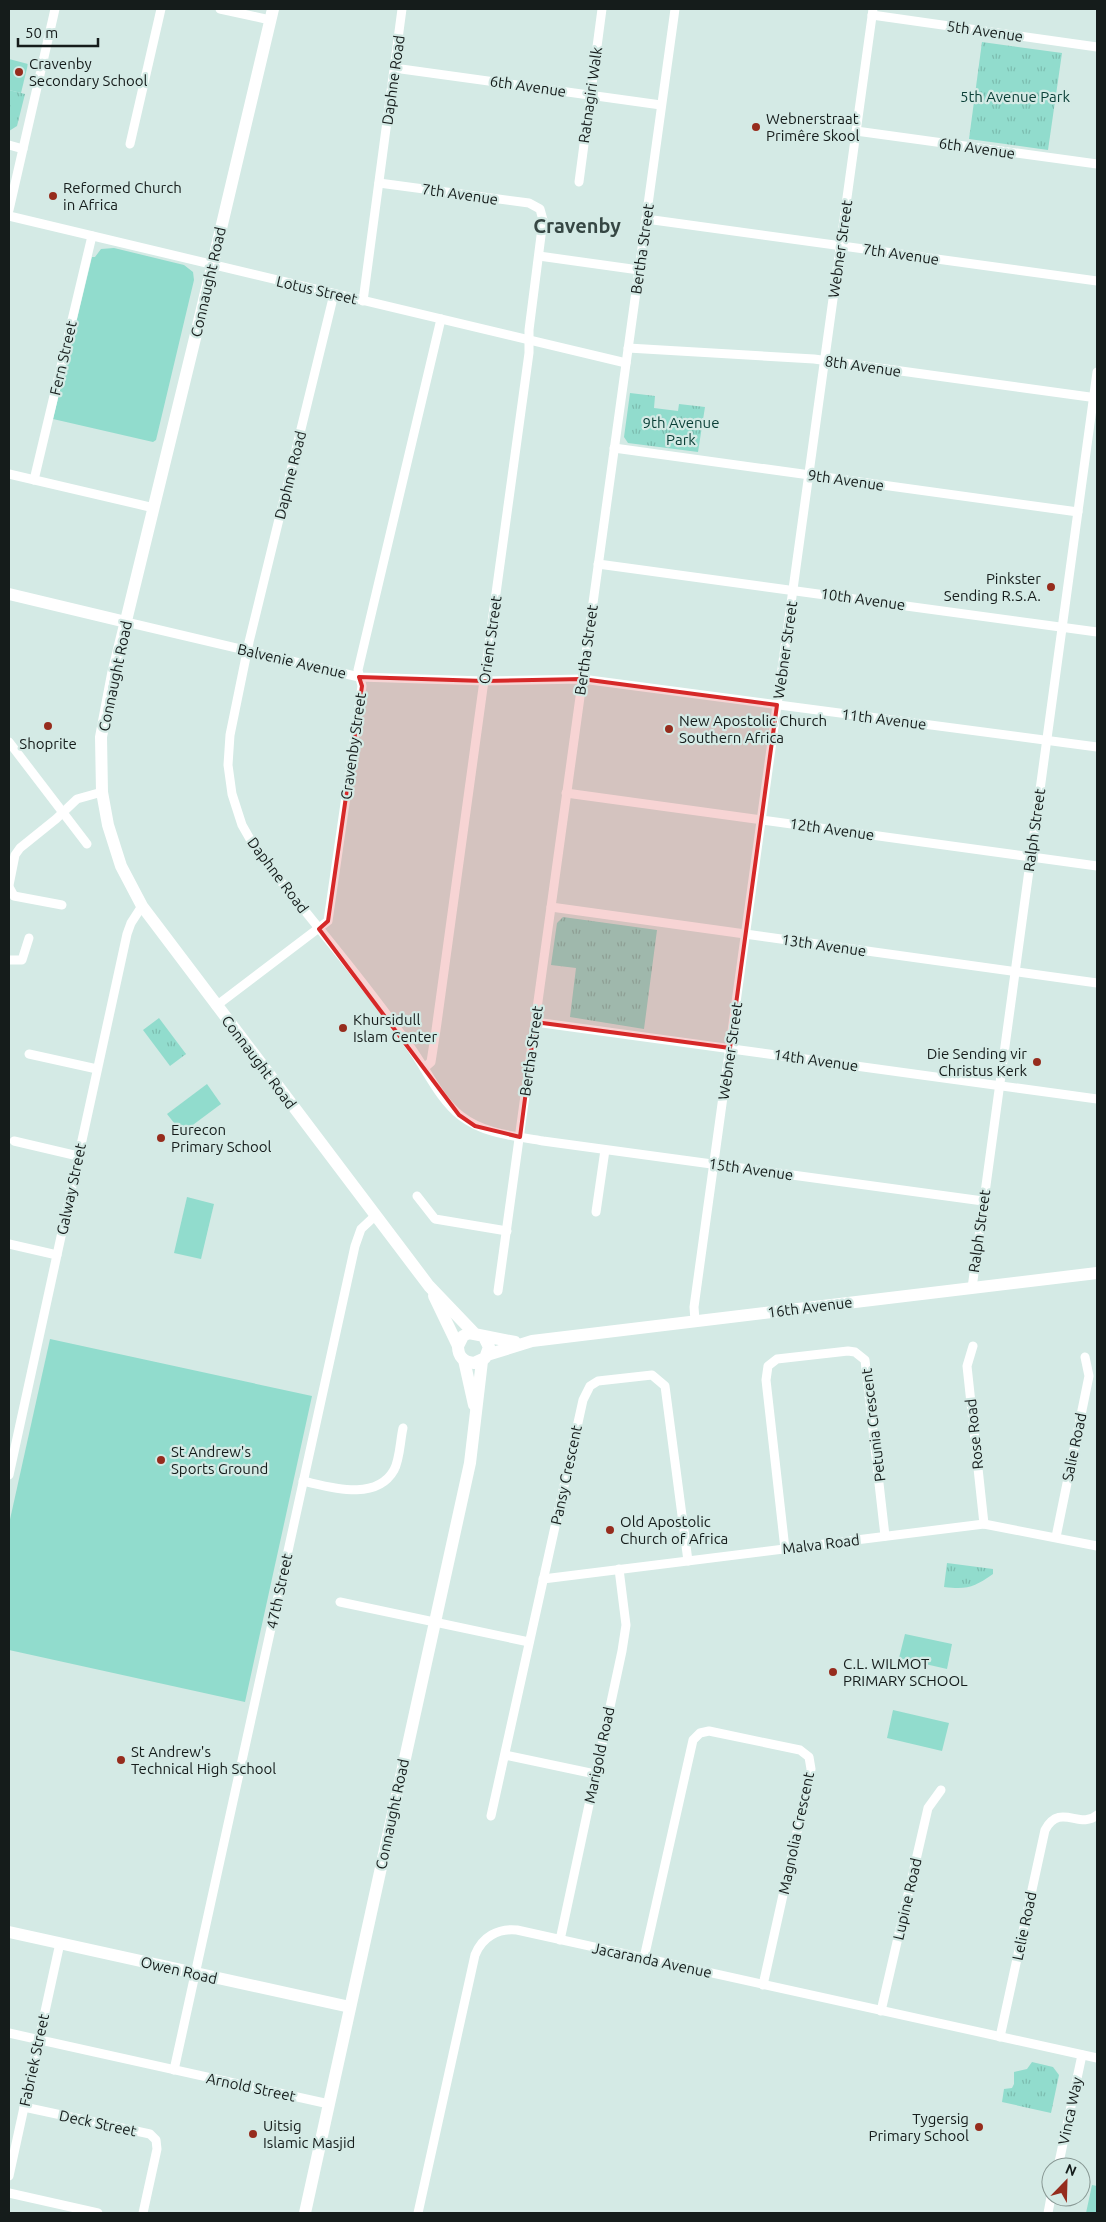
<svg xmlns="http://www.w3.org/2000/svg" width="1106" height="2222" font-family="Ubuntu,sans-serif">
  <defs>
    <pattern id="park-tufts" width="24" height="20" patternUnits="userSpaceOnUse" patternTransform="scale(1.25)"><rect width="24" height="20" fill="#91dccd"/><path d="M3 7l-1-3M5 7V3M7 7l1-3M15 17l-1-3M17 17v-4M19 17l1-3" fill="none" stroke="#7cbcaf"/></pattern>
  </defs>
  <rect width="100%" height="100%" fill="#d4eae5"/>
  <!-- green -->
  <g fill="#91dccd">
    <path d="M 9,59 L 28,64 L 21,93 L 9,90 Z"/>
    <path d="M 114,248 L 184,265 L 193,272 L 194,280 L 156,440 L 153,442 L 53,419 L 92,257 L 95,257 L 101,249 Z"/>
    <path d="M 207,1084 L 221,1104 L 182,1133 L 167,1114 Z"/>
    <path d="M 187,1197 L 214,1204 L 201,1259 L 174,1253 Z"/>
    <path d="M 50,1339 L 312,1396 L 245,1702 L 9,1650 L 9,1524 Z"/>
    <path d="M 905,1634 L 952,1644 L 947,1669 L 899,1658 Z"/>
    <path d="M 893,1710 L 949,1723 L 942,1751 L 887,1738 Z"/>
    <path d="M 1092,2185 L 1097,2186 L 1097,2213 L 1086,2213 Z"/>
  </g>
  <!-- park -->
  <g fill="url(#park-tufts)">
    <path d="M 982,42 L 1062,53 L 1048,150 L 969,139 Z"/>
    <path d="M 9,90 L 25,94 L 17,126 L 9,131 Z"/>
    <path d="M 630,393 L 655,396 L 654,408 L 678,411 L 679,404 L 705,407 L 698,452 L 628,443 L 624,437 Z"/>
    <path d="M 563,917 L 657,930 L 644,1029 L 570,1017 L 576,968 L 551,965 L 557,923 Z"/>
    <path d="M 159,1018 L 186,1054 L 170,1066 L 143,1030 Z"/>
    <path d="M 947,1563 L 993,1569 L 993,1574 C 974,1587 968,1590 944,1587 Z"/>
    <path d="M 1032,2062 L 1053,2067 L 1059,2075 L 1051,2113 L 1002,2102 L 1004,2089 L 1012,2088 L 1014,2084 L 1014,2072 L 1027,2069 Z"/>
  </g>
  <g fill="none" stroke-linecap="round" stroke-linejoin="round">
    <!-- street -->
    <g stroke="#fff" stroke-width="9">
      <path d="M 220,9 L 270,20"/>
      <path d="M 872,15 L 1097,47"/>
      <path d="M 394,68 L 661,105"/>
      <path d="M 856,131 L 1097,164"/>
      <path d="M 130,144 L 161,9"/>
      <path d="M 9,145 L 23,149"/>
      <path d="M 579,182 L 602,9"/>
      <path d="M 379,183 L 529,203 L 540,209 L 543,220 L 529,330 L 529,353 L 436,1030 L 431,1062 L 424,1068"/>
      <path d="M 9,210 L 55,9"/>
      <path d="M 9,216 L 626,363"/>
      <path d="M 646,219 L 1097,281"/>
      <path d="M 539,256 L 639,270"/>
      <path d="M 334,294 L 249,642 L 230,735 L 228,765 L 232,794 L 242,825 L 258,853 C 310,918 364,981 411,1048 C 427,1070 439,1099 461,1116 C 484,1134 515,1136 543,1141 L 983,1201"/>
      <path d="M 363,301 L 402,9"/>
      <path d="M 628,348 L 814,359 L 1097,398"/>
      <path d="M 614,448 L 1078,512"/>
      <path d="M 9,474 L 154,508"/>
      <path d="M 34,480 L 92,236"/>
      <path d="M 598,564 L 1097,632"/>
      <path d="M 126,622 L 359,677 L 484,681 L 582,679 L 1097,747"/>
      <path d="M 9,742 L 87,844"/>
      <path d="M 566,793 L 1097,866"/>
      <path d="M 9,885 L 15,855 L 20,848 L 56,819 L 77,799 L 102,792"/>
      <path d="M 9,887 L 14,896 L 62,905"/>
      <path d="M 551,907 L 1097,983"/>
      <path d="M 9,960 L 22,960 L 29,938"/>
      <path d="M 216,1006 L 328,921 L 362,686 L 358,670 L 441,319"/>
      <path d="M 535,1022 L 1097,1099"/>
      <path d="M 29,1054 L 97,1069"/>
      <path d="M 14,1141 L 78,1156"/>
      <path d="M 417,1196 L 435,1219 L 507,1231"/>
      <path d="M 596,1212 L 605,1150"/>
      <path d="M 9,1244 L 57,1255"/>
      <path d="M 972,1288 L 1097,372"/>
      <path d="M 498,1291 L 675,9"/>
      <path d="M 695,1321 L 694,1307 L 873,9"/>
      <path d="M 973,1346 L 967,1366 L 984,1524"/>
      <path d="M 9,1475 L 127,934 L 131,923 L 142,906"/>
      <path d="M 303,1481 C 330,1487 376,1502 394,1470 C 400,1459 400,1441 403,1428"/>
      <path d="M 1056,1537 L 1089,1376 L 1085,1357"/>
      <path d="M 785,1549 L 766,1380 L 768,1366 L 777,1359 L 848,1351 L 855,1352 L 865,1360 L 885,1536"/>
      <path d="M 543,1579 L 984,1524 L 1097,1546"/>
      <path d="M 340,1602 L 529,1642"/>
      <path d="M 505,1755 L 595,1774"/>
      <path d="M 491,1816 L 583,1400 L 590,1386 L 598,1381 L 652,1375 L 665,1386 L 688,1561"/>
      <path d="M 560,1940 L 622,1651 L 626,1625 L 619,1569"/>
      <path d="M 644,1958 L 693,1740 L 700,1733 L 709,1731 L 800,1750 L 809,1757 L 811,1769 L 763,1985"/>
      <path d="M 881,2011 L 928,1808 L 941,1790"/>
      <path d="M 9,2033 L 329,2104"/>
      <path d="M 1000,2037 L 1045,1830 C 1060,1802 1080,1830 1097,1815"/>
      <path d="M 174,2070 L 355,1246 L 361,1229 L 376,1215"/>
      <path d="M 24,2107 L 150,2134 L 156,2140 L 157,2149 L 143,2213"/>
      <path d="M 1058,2167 L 1082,2055"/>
      <path d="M 9,2176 L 60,1943"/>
      <path d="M 9,2193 L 98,2213"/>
      <path d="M 418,2213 L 475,1955 C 482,1937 498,1928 517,1930 L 1097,2058"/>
      <path d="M 1048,2213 L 1051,2197"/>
    </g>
    <!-- secondary -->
    <g stroke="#fff" stroke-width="12">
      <path d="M 273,9 L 197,330 L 113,674 L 101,737 L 102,792 L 108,825 L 121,866 L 142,906 L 429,1286 L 473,1332"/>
      <path d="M 9,594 L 126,622"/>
      <path d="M 434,1296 L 458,1346"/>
      <path d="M 484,1337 L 489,1347 L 485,1358 L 474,1363 C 463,1362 458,1356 458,1346 L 463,1336 L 469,1333 L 515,1342"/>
      <path d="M 487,1355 L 532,1341 L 1097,1273"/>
      <path d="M 464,1360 L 474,1405"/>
      <path d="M 9,1932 L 350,2007"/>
      <path d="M 305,2213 L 470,1463 L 482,1361"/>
    </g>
  </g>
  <!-- marked area -->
  <path fill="#d62828" fill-opacity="0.2" stroke="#d62828" stroke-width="4" stroke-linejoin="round" d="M 359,677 L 484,681 L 582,679 L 777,705 L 730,1048 L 535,1022 L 520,1137 L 475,1126 L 459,1115 L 319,929 L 328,921 L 362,686 Z"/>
  <!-- markers -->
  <g fill="#962c1d" stroke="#d4eae5" stroke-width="2">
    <circle cx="19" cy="72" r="5"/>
    <circle cx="756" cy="127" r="5"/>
    <circle cx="53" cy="196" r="5"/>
    <circle cx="1051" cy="587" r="5"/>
    <circle cx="48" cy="726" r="5"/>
    <circle cx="669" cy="729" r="5"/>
    <circle cx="343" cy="1028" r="5"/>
    <circle cx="1037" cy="1062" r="5"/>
    <circle cx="161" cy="1138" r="5"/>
    <circle cx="161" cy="1460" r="5"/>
    <circle cx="610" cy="1530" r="5"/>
    <circle cx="833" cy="1672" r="5"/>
    <circle cx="121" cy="1760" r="5"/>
    <circle cx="979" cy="2127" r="5"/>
    <circle cx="253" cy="2134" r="5"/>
  </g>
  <g text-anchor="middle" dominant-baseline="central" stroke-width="4.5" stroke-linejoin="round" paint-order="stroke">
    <!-- street labels -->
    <g font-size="15" fill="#151c1b" stroke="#d4eae5">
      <text transform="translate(985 31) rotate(8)">5th Avenue</text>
      <text transform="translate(393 80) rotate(-82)">Daphne Road</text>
      <text transform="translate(528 86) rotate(8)">6th Avenue</text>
      <text transform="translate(590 95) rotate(-82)">Ratnagiri Walk</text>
      <text transform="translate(977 148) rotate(8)">6th Avenue</text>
      <text transform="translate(460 194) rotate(8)">7th Avenue</text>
      <text transform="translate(642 249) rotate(-82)">Bertha Street</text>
      <text transform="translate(840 249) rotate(-82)">Webner Street</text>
      <text transform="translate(901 254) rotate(8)">7th Avenue</text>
      <text transform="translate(208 282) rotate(-77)">Connaught Road</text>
      <text transform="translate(317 290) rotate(13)">Lotus Street</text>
      <text transform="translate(63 358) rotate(-77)">Fern Street</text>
      <text transform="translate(863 366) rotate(8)">8th Avenue</text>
      <text transform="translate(290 475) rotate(-76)">Daphne Road</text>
      <text transform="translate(846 480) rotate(8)">9th Avenue</text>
      <text transform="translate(863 599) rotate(8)">10th Avenue</text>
      <text transform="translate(490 640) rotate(-82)">Orient Street</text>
      <text transform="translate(586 650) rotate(-82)">Bertha Street</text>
      <text transform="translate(785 650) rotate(-82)">Webner Street</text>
      <text transform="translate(292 661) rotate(13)">Balvenie Avenue</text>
      <text transform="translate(115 676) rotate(-78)">Connaught Road</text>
      <text transform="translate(884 719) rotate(7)">11th Avenue</text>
      <text transform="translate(353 746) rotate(-82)">Cravenby Street</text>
      <text transform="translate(832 829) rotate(8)">12th Avenue</text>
      <text transform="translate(1034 830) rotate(-82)">Ralph Street</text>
      <text transform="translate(278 875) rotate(53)">Daphne Road</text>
      <text transform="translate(824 945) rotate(8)">13th Avenue</text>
      <text transform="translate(531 1051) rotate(-82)">Bertha Street</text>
      <text transform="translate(730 1051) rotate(-82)">Webner Street</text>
      <text transform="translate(816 1060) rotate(8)">14th Avenue</text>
      <text transform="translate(259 1062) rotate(53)">Connaught Road</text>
      <text transform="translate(751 1169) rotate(8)">15th Avenue</text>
      <text transform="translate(71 1189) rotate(-78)">Galway Street</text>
      <text transform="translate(979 1231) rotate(-82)">Ralph Street</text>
      <text transform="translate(810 1307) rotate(-7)">16th Avenue</text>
      <text transform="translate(873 1425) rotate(-97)">Petunia Crescent</text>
      <text transform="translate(974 1434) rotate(-96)">Rose Road</text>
      <text transform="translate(1074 1447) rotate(-78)">Salie Road</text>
      <text transform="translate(566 1475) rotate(-78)">Pansy Crescent</text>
      <text transform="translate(821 1544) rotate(-7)">Malva Road</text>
      <text transform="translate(279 1591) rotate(-78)">47th Street</text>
      <text transform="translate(599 1755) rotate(-78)">Marigold Road</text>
      <text transform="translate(392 1814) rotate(-78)">Connaught Road</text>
      <text transform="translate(796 1833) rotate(-78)">Magnolia Crescent</text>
      <text transform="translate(907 1899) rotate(-77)">Lupine Road</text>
      <text transform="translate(1024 1926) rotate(-78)">Lelie Road</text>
      <text transform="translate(652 1960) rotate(12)">Jacaranda Avenue</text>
      <text transform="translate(179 1970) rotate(13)">Owen Road</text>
      <text transform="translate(34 2060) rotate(-78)">Fabriek Street</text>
      <text transform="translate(251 2087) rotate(12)">Arnold Street</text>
      <text transform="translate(1070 2111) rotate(-78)">Vinca Way</text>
      <text transform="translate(98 2123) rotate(12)">Deck Street</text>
    </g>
    <!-- poi labels -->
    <g font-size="15" fill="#151c1b" stroke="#d4eae5" text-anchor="start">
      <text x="29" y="63">Cravenby<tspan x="29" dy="17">Secondary School</tspan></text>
      <text x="766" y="118">Webnerstraat<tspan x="766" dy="17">Primêre Skool</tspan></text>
      <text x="63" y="187">Reformed Church<tspan x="63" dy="17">in Africa</tspan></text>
      <text x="1041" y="578" text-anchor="end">Pinkster<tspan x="1041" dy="17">Sending R.S.A.</tspan></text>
      <text x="679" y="720">New Apostolic Church<tspan x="679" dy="17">Southern Africa</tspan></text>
      <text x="48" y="743" text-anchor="middle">Shoprite</text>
      <text x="353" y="1019">Khursidull<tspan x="353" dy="17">Islam Center</tspan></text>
      <text x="1027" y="1053" text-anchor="end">Die Sending vir<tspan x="1027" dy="17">Christus Kerk</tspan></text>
      <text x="171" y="1129">Eurecon<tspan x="171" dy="17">Primary School</tspan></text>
      <text x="171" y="1451">St Andrew's<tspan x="171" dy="17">Sports Ground</tspan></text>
      <text x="620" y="1521">Old Apostolic<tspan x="620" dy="17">Church of Africa</tspan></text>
      <text x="843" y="1663">C.L. WILMOT<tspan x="843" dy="17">PRIMARY SCHOOL</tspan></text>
      <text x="131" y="1751">St Andrew's<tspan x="131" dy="17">Technical High School</tspan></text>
      <text x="969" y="2118" text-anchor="end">Tygersig<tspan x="969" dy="17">Primary School</tspan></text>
      <text x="263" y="2125">Uitsig<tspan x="263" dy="17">Islamic Masjid</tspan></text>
    </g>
    <!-- park labels -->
    <g font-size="15" fill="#093e36" stroke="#d4eae5">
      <text x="1015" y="96">5th Avenue Park</text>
      <text x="681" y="422">9th Avenue<tspan x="681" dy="17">Park</tspan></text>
    </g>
    <!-- district labels -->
    <g font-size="20" font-weight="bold" fill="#364744" stroke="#d4eae5">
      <text x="577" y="225">Cravenby</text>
    </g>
  </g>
  <!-- border -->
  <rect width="1106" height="2222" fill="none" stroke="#151c1b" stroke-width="20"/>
  <!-- north arrow -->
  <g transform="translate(1066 2182) rotate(23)"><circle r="24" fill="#d4eae5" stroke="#889894"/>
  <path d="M0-4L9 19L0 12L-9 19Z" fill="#962c1d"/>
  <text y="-8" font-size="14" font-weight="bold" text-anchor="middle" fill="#151c1b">N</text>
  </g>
  <!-- scale -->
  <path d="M18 38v8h80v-8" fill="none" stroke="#151c1b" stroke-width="2.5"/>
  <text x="25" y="38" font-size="15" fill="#151c1b" stroke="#d4eae5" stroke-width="4" paint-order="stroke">50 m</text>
</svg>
